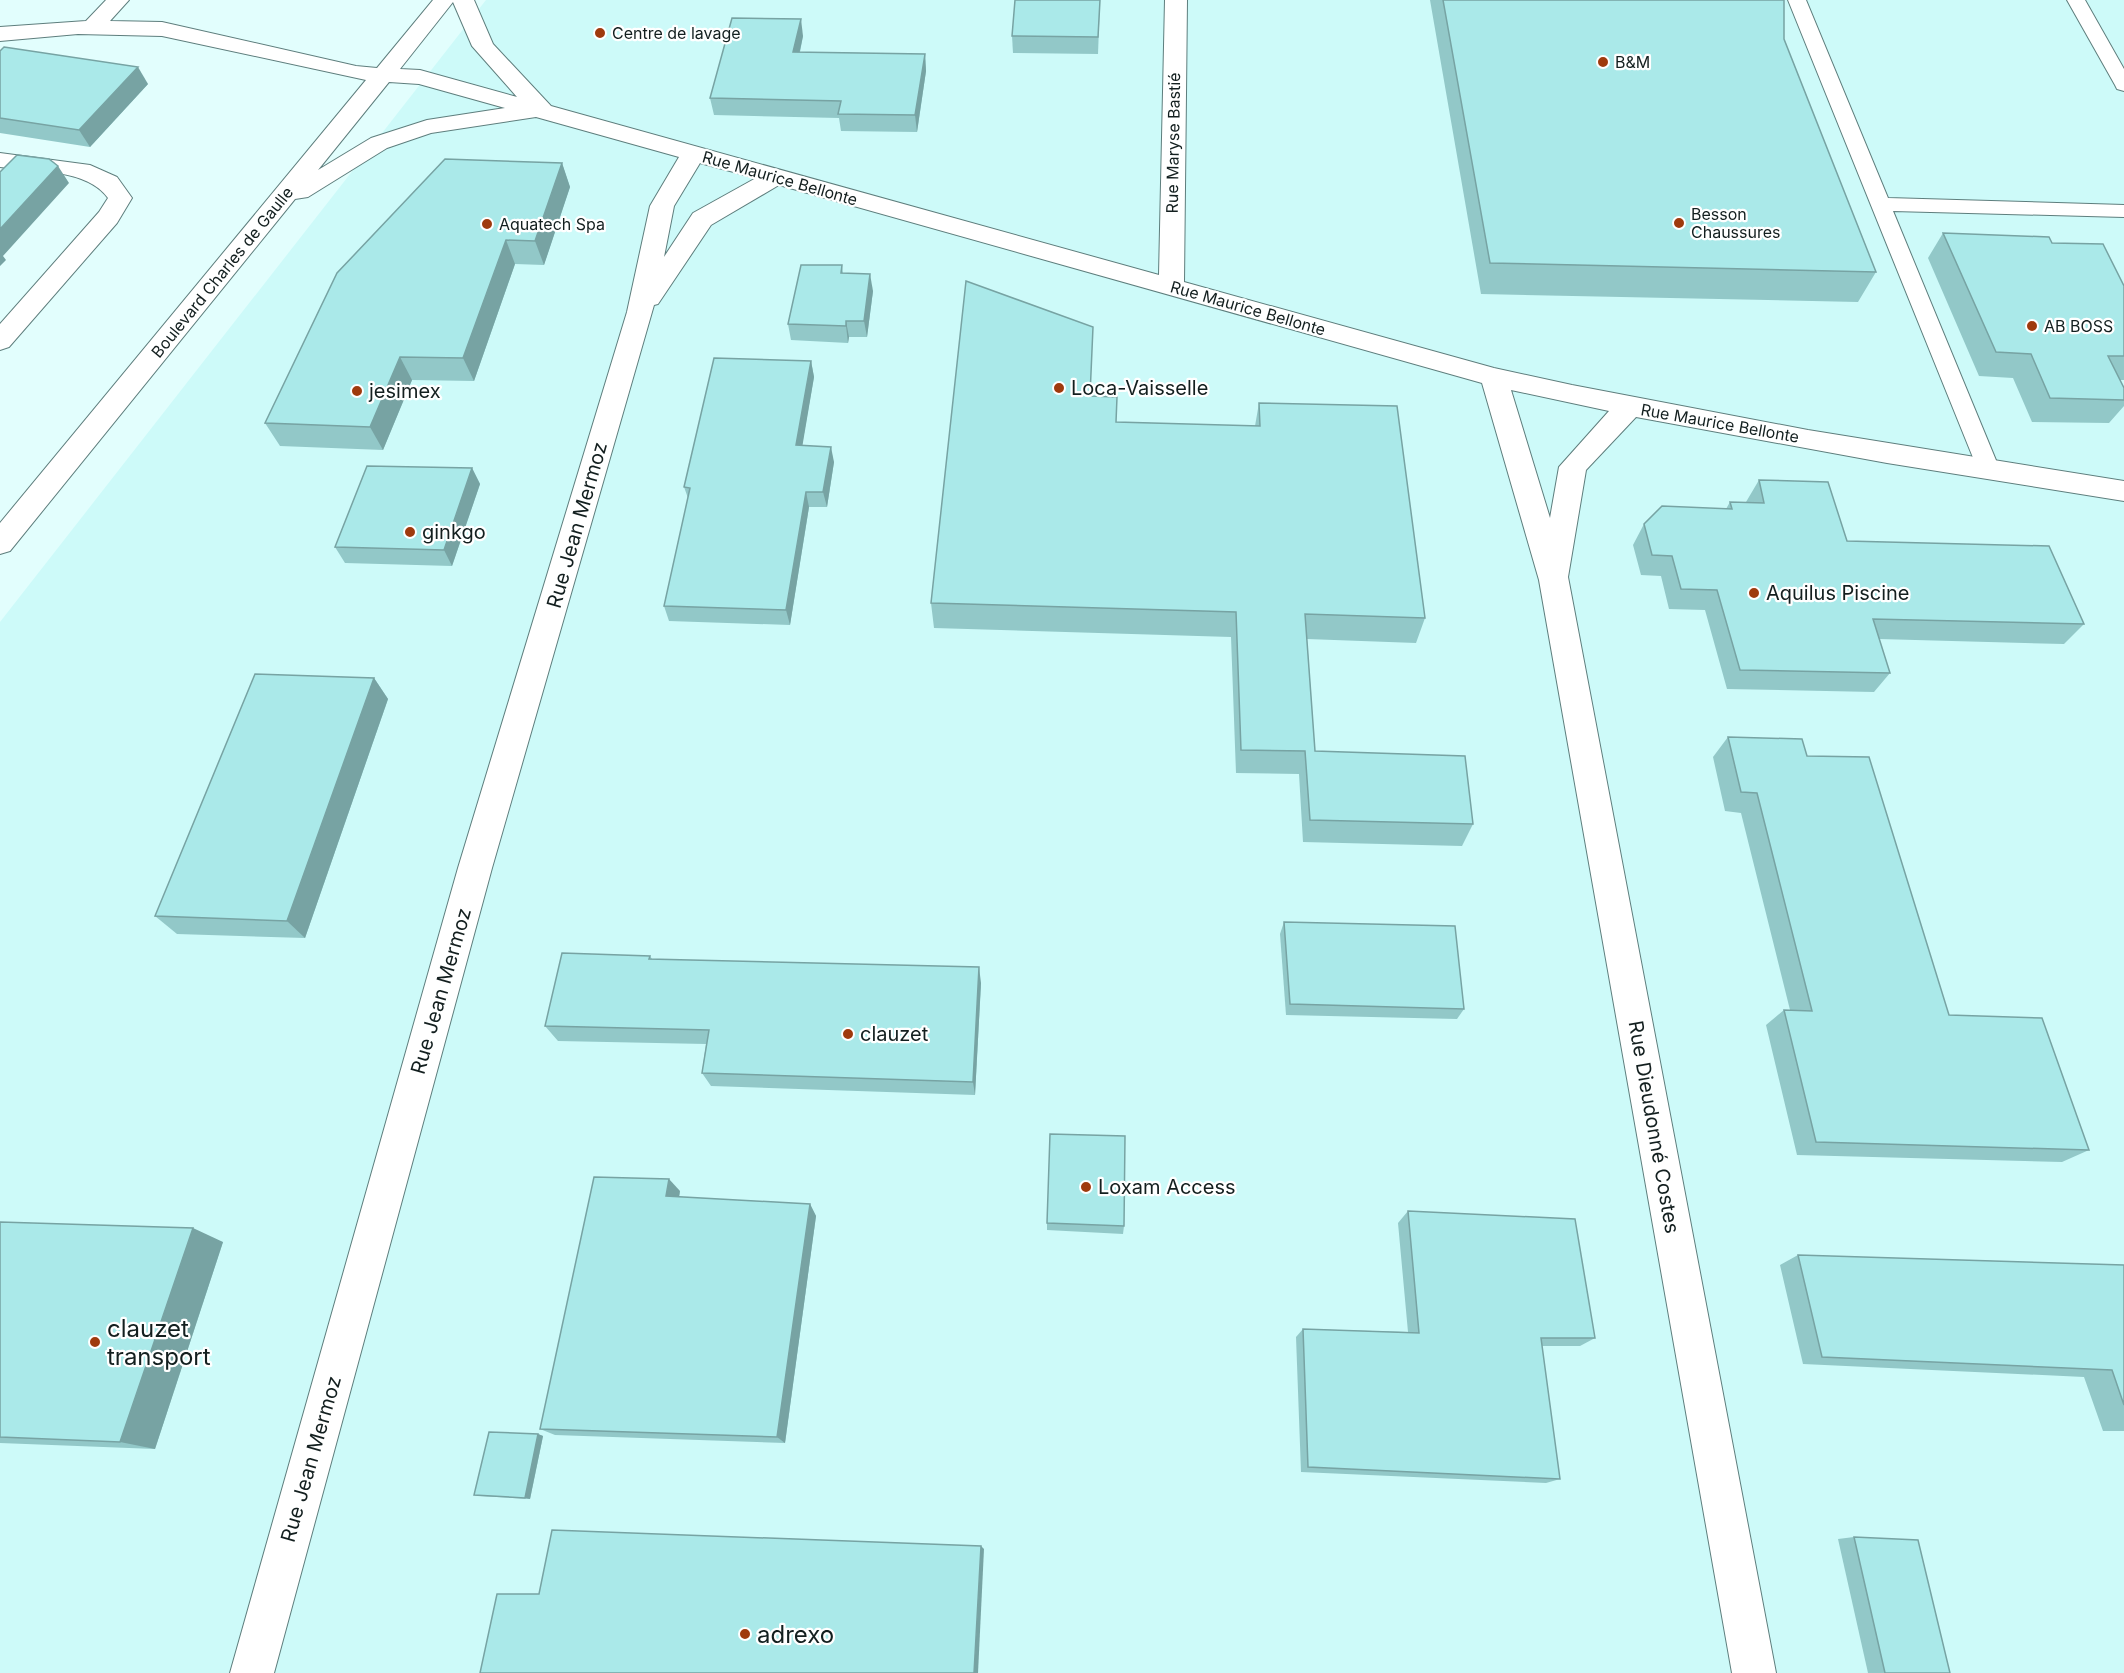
<svg xmlns="http://www.w3.org/2000/svg" width="2124" height="1673" font-family="Inter,sans-serif">
  <rect width="100%" height="100%" fill="#e2fefd"/>
  <!-- built -->
  <path fill="#cdfaf9" d="M 486,0 L 2124,0 L 2124,1673 L 0,1673 L 0,622 Z"/>
  <g fill="none" stroke-linecap="round" stroke-linejoin="round">
    <defs>
      <g id="lane">
        <path d="M 1788,0 L 1806,0 L 1888,198 L 2124,205 L 2124,217 L 1893,211 L 2000,470 L 1997,476 L 1989,478 L 1981,476 L 1978,470 Z"/>
        <path d="M 2067,0 L 2085,0 L 2124,69 L 2124,91 L 2117,89 L 2115,85 Z"/>
      </g>
      <g id="street">
        <path d="M 106,0 L 129,0 L 110,21 L 162,22 L 356,66 L 377,68 L 433,0 L 474,0 L 493,44 L 551,106 L 1159,275 L 1165,0 L 1187,0 L 1184,282 L 1494,368 L 1572,385 L 1808,430 L 2124,481 L 2124,501 L 1887,463 L 1636,417 L 1586,470 L 1568,577 L 1776,1673 L 1732,1673 L 1539,580 L 1482,383 L 779,185 L 711,225 L 658,304 L 654,305 L 492,868 L 274,1673 L 230,1673 L 458,868 L 627,312 L 650,206 L 679,157 L 536,117 L 431,133 L 387,148 L 308,197 L 295,199 L 10,551 L 0,554 L 0,523 L 366,80 L 162,36 L 78,34 L 0,41 L 0,27 L 86,21 ZM 453,2 L 472,46 L 517,97 L 420,70 L 400,69 ZM 389,82 L 419,84 L 505,108 L 427,120 L 371,138 L 318,170 ZM 700,163 L 756,178 L 693,213 L 664,257 L 674,206 ZM 1511,390 L 1609,411 L 1559,467 L 1550,518 Z"/>
        <path d="M 0,153 L 90,165 L 117,177 L 132,198 L 117,223 L 9,347 L 0,350 L 0,324 L 99,212 L 108,198 C 88,169 33,171 0,167 Z"/>
      </g>
    </defs>
    <!-- lane casing -->
    <use href="#lane" stroke="#5e7e7d" stroke-width="2"/>
    <!-- street casing -->
    <use href="#street" stroke="#5e7e7d" stroke-width="2"/>
    <!-- lane -->
    <use href="#lane" fill="#fff" fill-rule="evenodd"/>
    <!-- street -->
    <use href="#street" fill="#fff" fill-rule="evenodd"/>
  </g>
  <!-- wall -->
  <g fill="#92c8c8">
    <path d="M 1100,0 L 1098,54 L 1013,53 L 1012,36 Z"/>
    <path d="M 1430,0 L 1784,0 L 1784,39 L 1876,272 L 1858,302 L 1481,294 Z"/>
    <path d="M 803,36 L 800,52 L 925,54 L 926,71 L 917,132 L 841,131 L 839,118 L 714,115 L 710,98 Z"/>
    <path d="M 0,51 L 148,84 L 90,147 L 0,133 Z"/>
    <path d="M 562,163 L 570,187 L 544,265 L 515,264 L 474,381 L 412,380 L 383,450 L 280,446 L 265,423 Z"/>
    <path d="M 1943,233 L 2052,243 L 2124,286 L 2124,380 L 2120,380 L 2124,388 L 2124,406 L 2109,423 L 2032,422 L 2013,378 L 1979,376 L 1928,258 Z"/>
    <path d="M 842,265 L 843,273 L 873,291 L 867,337 L 849,337 L 848,343 L 791,340 L 788,324 Z"/>
    <path d="M 811,361 L 814,377 L 802,445 L 834,462 L 827,507 L 809,507 L 790,625 L 669,621 L 664,606 L 688,498 L 684,487 Z"/>
    <path d="M 1091,396 L 1116,422 L 1255,426 L 1259,403 L 1425,618 L 1416,643 L 1307,639 L 1315,751 L 1473,824 L 1462,846 L 1303,842 L 1299,774 L 1236,773 L 1231,637 L 934,628 L 931,603 Z"/>
    <path d="M 472,468 L 480,484 L 452,566 L 345,563 L 335,547 Z"/>
    <path d="M 1759,480 L 1847,541 L 2084,624 L 2064,644 L 1879,639 L 1890,673 L 1874,692 L 1727,689 L 1705,610 L 1669,609 L 1661,576 L 1641,575 L 1633,545 L 1644,524 L 1726,509 L 1730,502 L 1746,503 L 1746,502 Z"/>
    <path d="M 374,678 L 388,699 L 305,938 L 177,934 L 155,916 Z"/>
    <path d="M 1728,737 L 1807,756 L 1949,1015 L 2089,1150 L 2062,1162 L 1797,1155 L 1766,1025 L 1784,1010 L 1790,1010 L 1741,813 L 1725,811 L 1713,757 Z"/>
    <path d="M 1284,922 L 1464,1009 L 1457,1019 L 1286,1015 L 1280,934 Z"/>
    <path d="M 650,956 L 652,959 L 981,983 L 975,1095 L 711,1086 L 702,1073 L 706,1044 L 558,1041 L 545,1026 Z"/>
    <path d="M 680,1191 L 679,1197 L 810,1204 L 816,1216 L 785,1443 L 555,1435 L 540,1429 Z"/>
    <path d="M 1408,1211 L 1595,1338 L 1580,1346 L 1542,1346 L 1560,1479 L 1546,1483 L 1301,1472 L 1296,1337 L 1303,1329 L 1408,1332 L 1398,1223 Z"/>
    <path d="M 0,1222 L 223,1242 L 155,1449 L 0,1443 Z"/>
    <path d="M 1047,1223 L 1124,1226 L 1123,1234 L 1047,1230 Z"/>
    <path d="M 1798,1255 L 2124,1265 L 2124,1431 L 2103,1431 L 2084,1377 L 1803,1364 L 1780,1265 Z"/>
    <path d="M 538,1434 L 543,1436 L 530,1499 L 480,1496 L 474,1495 Z"/>
    <path d="M 1854,1537 L 1950,1673 L 1868,1673 L 1838,1539 Z"/>
  </g>
  <!-- shaded-wall -->
  <g fill="#77a3a3">
    <path d="M 801,19 L 803,36 L 796,69 L 793,52 Z"/>
    <path d="M 925,54 L 926,71 L 917,132 L 915,115 Z"/>
    <path d="M 138,67 L 148,84 L 90,147 L 79,130 Z"/>
    <path d="M 562,163 L 570,187 L 544,265 L 535,241 Z"/>
    <path d="M 58,166 L 69,183 L 3,256 L 6,260 L 0,266 L 0,229 Z"/>
    <path d="M 506,240 L 515,264 L 474,381 L 463,358 Z"/>
    <path d="M 870,274 L 873,291 L 867,337 L 864,321 Z"/>
    <path d="M 846,321 L 849,337 L 848,343 L 846,326 Z"/>
    <path d="M 400,357 L 412,380 L 383,450 L 370,427 Z"/>
    <path d="M 811,361 L 814,377 L 800,460 L 796,445 Z"/>
    <path d="M 831,447 L 834,462 L 827,507 L 823,492 Z"/>
    <path d="M 472,468 L 480,484 L 452,566 L 444,550 Z"/>
    <path d="M 806,492 L 809,507 L 790,625 L 786,610 Z"/>
    <path d="M 374,678 L 388,699 L 305,938 L 287,921 Z"/>
    <path d="M 979,967 L 981,983 L 975,1095 L 973,1082 Z"/>
    <path d="M 669,1179 L 680,1191 L 677,1208 L 666,1196 Z"/>
    <path d="M 810,1204 L 816,1216 L 785,1443 L 777,1437 Z"/>
    <path d="M 193,1228 L 223,1242 L 155,1449 L 120,1442 Z"/>
    <path d="M 538,1434 L 543,1436 L 530,1499 L 525,1498 Z"/>
    <path d="M 981,1546 L 984,1549 L 978,1673 L 974,1673 Z"/>
  </g>
  <!-- building -->
  <g fill="#aae9e9" stroke="#77a3a3" stroke-width="1.5">
    <path d="M 1015,0 L 1100,0 L 1098,37 L 1012,36 Z"/>
    <path d="M 1443,0 L 1784,0 L 1784,39 L 1876,272 L 1490,263 Z"/>
    <path d="M 732,18 L 801,19 L 793,52 L 925,54 L 915,115 L 838,114 L 841,101 L 710,98 Z"/>
    <path d="M 4,47 L 138,67 L 79,130 L 0,118 L 0,51 Z"/>
    <path d="M 17,155 L 49,159 L 58,166 L 0,229 L 0,172 Z"/>
    <path d="M 445,159 L 562,163 L 535,241 L 506,240 L 463,358 L 400,357 L 370,427 L 265,423 L 337,273 Z"/>
    <path d="M 1943,233 L 2049,237 L 2052,243 L 2103,244 L 2124,286 L 2124,356 L 2108,356 L 2124,388 L 2124,400 L 2050,398 L 2031,354 L 1996,352 Z"/>
    <path d="M 801,265 L 842,265 L 841,273 L 870,274 L 864,321 L 846,321 L 846,326 L 788,324 Z"/>
    <path d="M 966,281 L 1093,327 L 1090,396 L 1117,397 L 1116,422 L 1260,426 L 1259,403 L 1397,406 L 1425,618 L 1305,614 L 1315,751 L 1465,756 L 1473,824 L 1310,820 L 1305,751 L 1241,750 L 1236,612 L 931,603 Z"/>
    <path d="M 714,358 L 811,361 L 796,445 L 831,447 L 823,492 L 806,492 L 786,610 L 664,606 L 690,488 L 684,487 Z"/>
    <path d="M 367,466 L 472,468 L 444,550 L 335,547 Z"/>
    <path d="M 1759,480 L 1828,482 L 1847,541 L 2049,546 L 2084,624 L 1873,619 L 1890,673 L 1740,670 L 1717,590 L 1681,589 L 1672,556 L 1652,555 L 1644,524 L 1662,506 L 1732,509 L 1730,502 L 1764,503 Z"/>
    <path d="M 255,674 L 374,678 L 287,921 L 155,916 Z"/>
    <path d="M 1728,737 L 1802,739 L 1807,756 L 1869,757 L 1949,1015 L 2042,1018 L 2089,1150 L 1816,1142 L 1784,1010 L 1812,1011 L 1757,793 L 1741,792 Z"/>
    <path d="M 1284,922 L 1455,926 L 1464,1009 L 1290,1004 Z"/>
    <path d="M 562,953 L 650,956 L 649,959 L 979,967 L 973,1082 L 702,1073 L 709,1030 L 545,1026 Z"/>
    <path d="M 1050,1134 L 1125,1136 L 1124,1226 L 1047,1223 Z"/>
    <path d="M 594,1177 L 669,1179 L 666,1196 L 810,1204 L 777,1437 L 540,1429 Z"/>
    <path d="M 1408,1211 L 1575,1219 L 1595,1338 L 1541,1338 L 1560,1479 L 1308,1467 L 1303,1329 L 1419,1333 Z"/>
    <path d="M 0,1222 L 193,1228 L 120,1442 L 0,1437 Z"/>
    <path d="M 1798,1255 L 2124,1265 L 2124,1405 L 2112,1370 L 1822,1357 Z"/>
    <path d="M 489,1432 L 538,1434 L 525,1498 L 474,1495 Z"/>
    <path d="M 552,1530 L 981,1546 L 974,1673 L 480,1673 L 497,1594 L 539,1594 Z"/>
    <path d="M 1854,1537 L 1918,1540 L 1950,1673 L 1885,1673 Z"/>
  </g>
  <!-- markers -->
  <g fill="#9f3a0d" stroke="#fff" stroke-width="2">
    <circle cx="600" cy="33" r="6"/>
    <circle cx="1603" cy="62" r="6"/>
    <circle cx="1679" cy="223" r="6"/>
    <circle cx="487" cy="224" r="6"/>
    <circle cx="2032" cy="326" r="6"/>
    <circle cx="1059" cy="388" r="6"/>
    <circle cx="357" cy="391" r="6"/>
    <circle cx="410" cy="532" r="6"/>
    <circle cx="1754" cy="593" r="6"/>
    <circle cx="848" cy="1034" r="6"/>
    <circle cx="1086" cy="1187" r="6"/>
    <circle cx="95" cy="1342" r="6"/>
    <circle cx="745" cy="1634" r="6"/>
  </g>
  <g text-anchor="middle" dominant-baseline="central" stroke-width="4.5" stroke-linejoin="round" paint-order="stroke">
    <!-- far-poi labels -->
    <g font-size="16" fill="#131f1f" stroke="#fff" text-anchor="start">
      <text x="612" y="33">Centre de lavage</text>
      <text x="1615" y="62">B&amp;M</text>
      <text x="1691" y="214">Besson<tspan x="1691" dy="18">Chaussures</tspan></text>
      <text x="499" y="224">Aquatech Spa</text>
      <text x="2044" y="326">AB BOSS</text>
    </g>
    <!-- far-street labels -->
    <g font-size="16" fill="#131f1f" stroke="#fff">
      <text transform="translate(1173 143) rotate(-89)">Rue Maryse Bastié</text>
      <text transform="translate(780 178) rotate(16)">Rue Maurice Bellonte</text>
      <text transform="translate(222 272) rotate(-51)">Boulevard Charles de Gaulle</text>
      <text transform="translate(1248 308) rotate(16)">Rue Maurice Bellonte</text>
      <text transform="translate(1720 423) rotate(10)">Rue Maurice Bellonte</text>
    </g>
    <!-- poi labels -->
    <g font-size="20" fill="#131f1f" stroke="#fff" text-anchor="start">
      <text x="1071" y="388">Loca-Vaisselle</text>
      <text x="369" y="391">jesimex</text>
      <text x="422" y="532">ginkgo</text>
      <text x="1766" y="593">Aquilus Piscine</text>
      <text x="860" y="1034">clauzet</text>
      <text x="1098" y="1187">Loxam Access</text>
    </g>
    <!-- street labels -->
    <g font-size="20" fill="#131f1f" stroke="#fff">
      <text transform="translate(577 525) rotate(-74)">Rue Jean Mermoz</text>
      <text transform="translate(441 991) rotate(-74)">Rue Jean Mermoz</text>
      <text transform="translate(1654 1127) rotate(80)">Rue Dieudonné Costes</text>
      <text transform="translate(311 1459) rotate(-74)">Rue Jean Mermoz</text>
    </g>
    <!-- near-poi labels -->
    <g font-size="24" fill="#131f1f" stroke="#fff" text-anchor="start">
      <text x="107" y="1328">clauzet<tspan x="107" dy="28">transport</tspan></text>
      <text x="757" y="1634">adrexo</text>
    </g>
  </g>
</svg>
